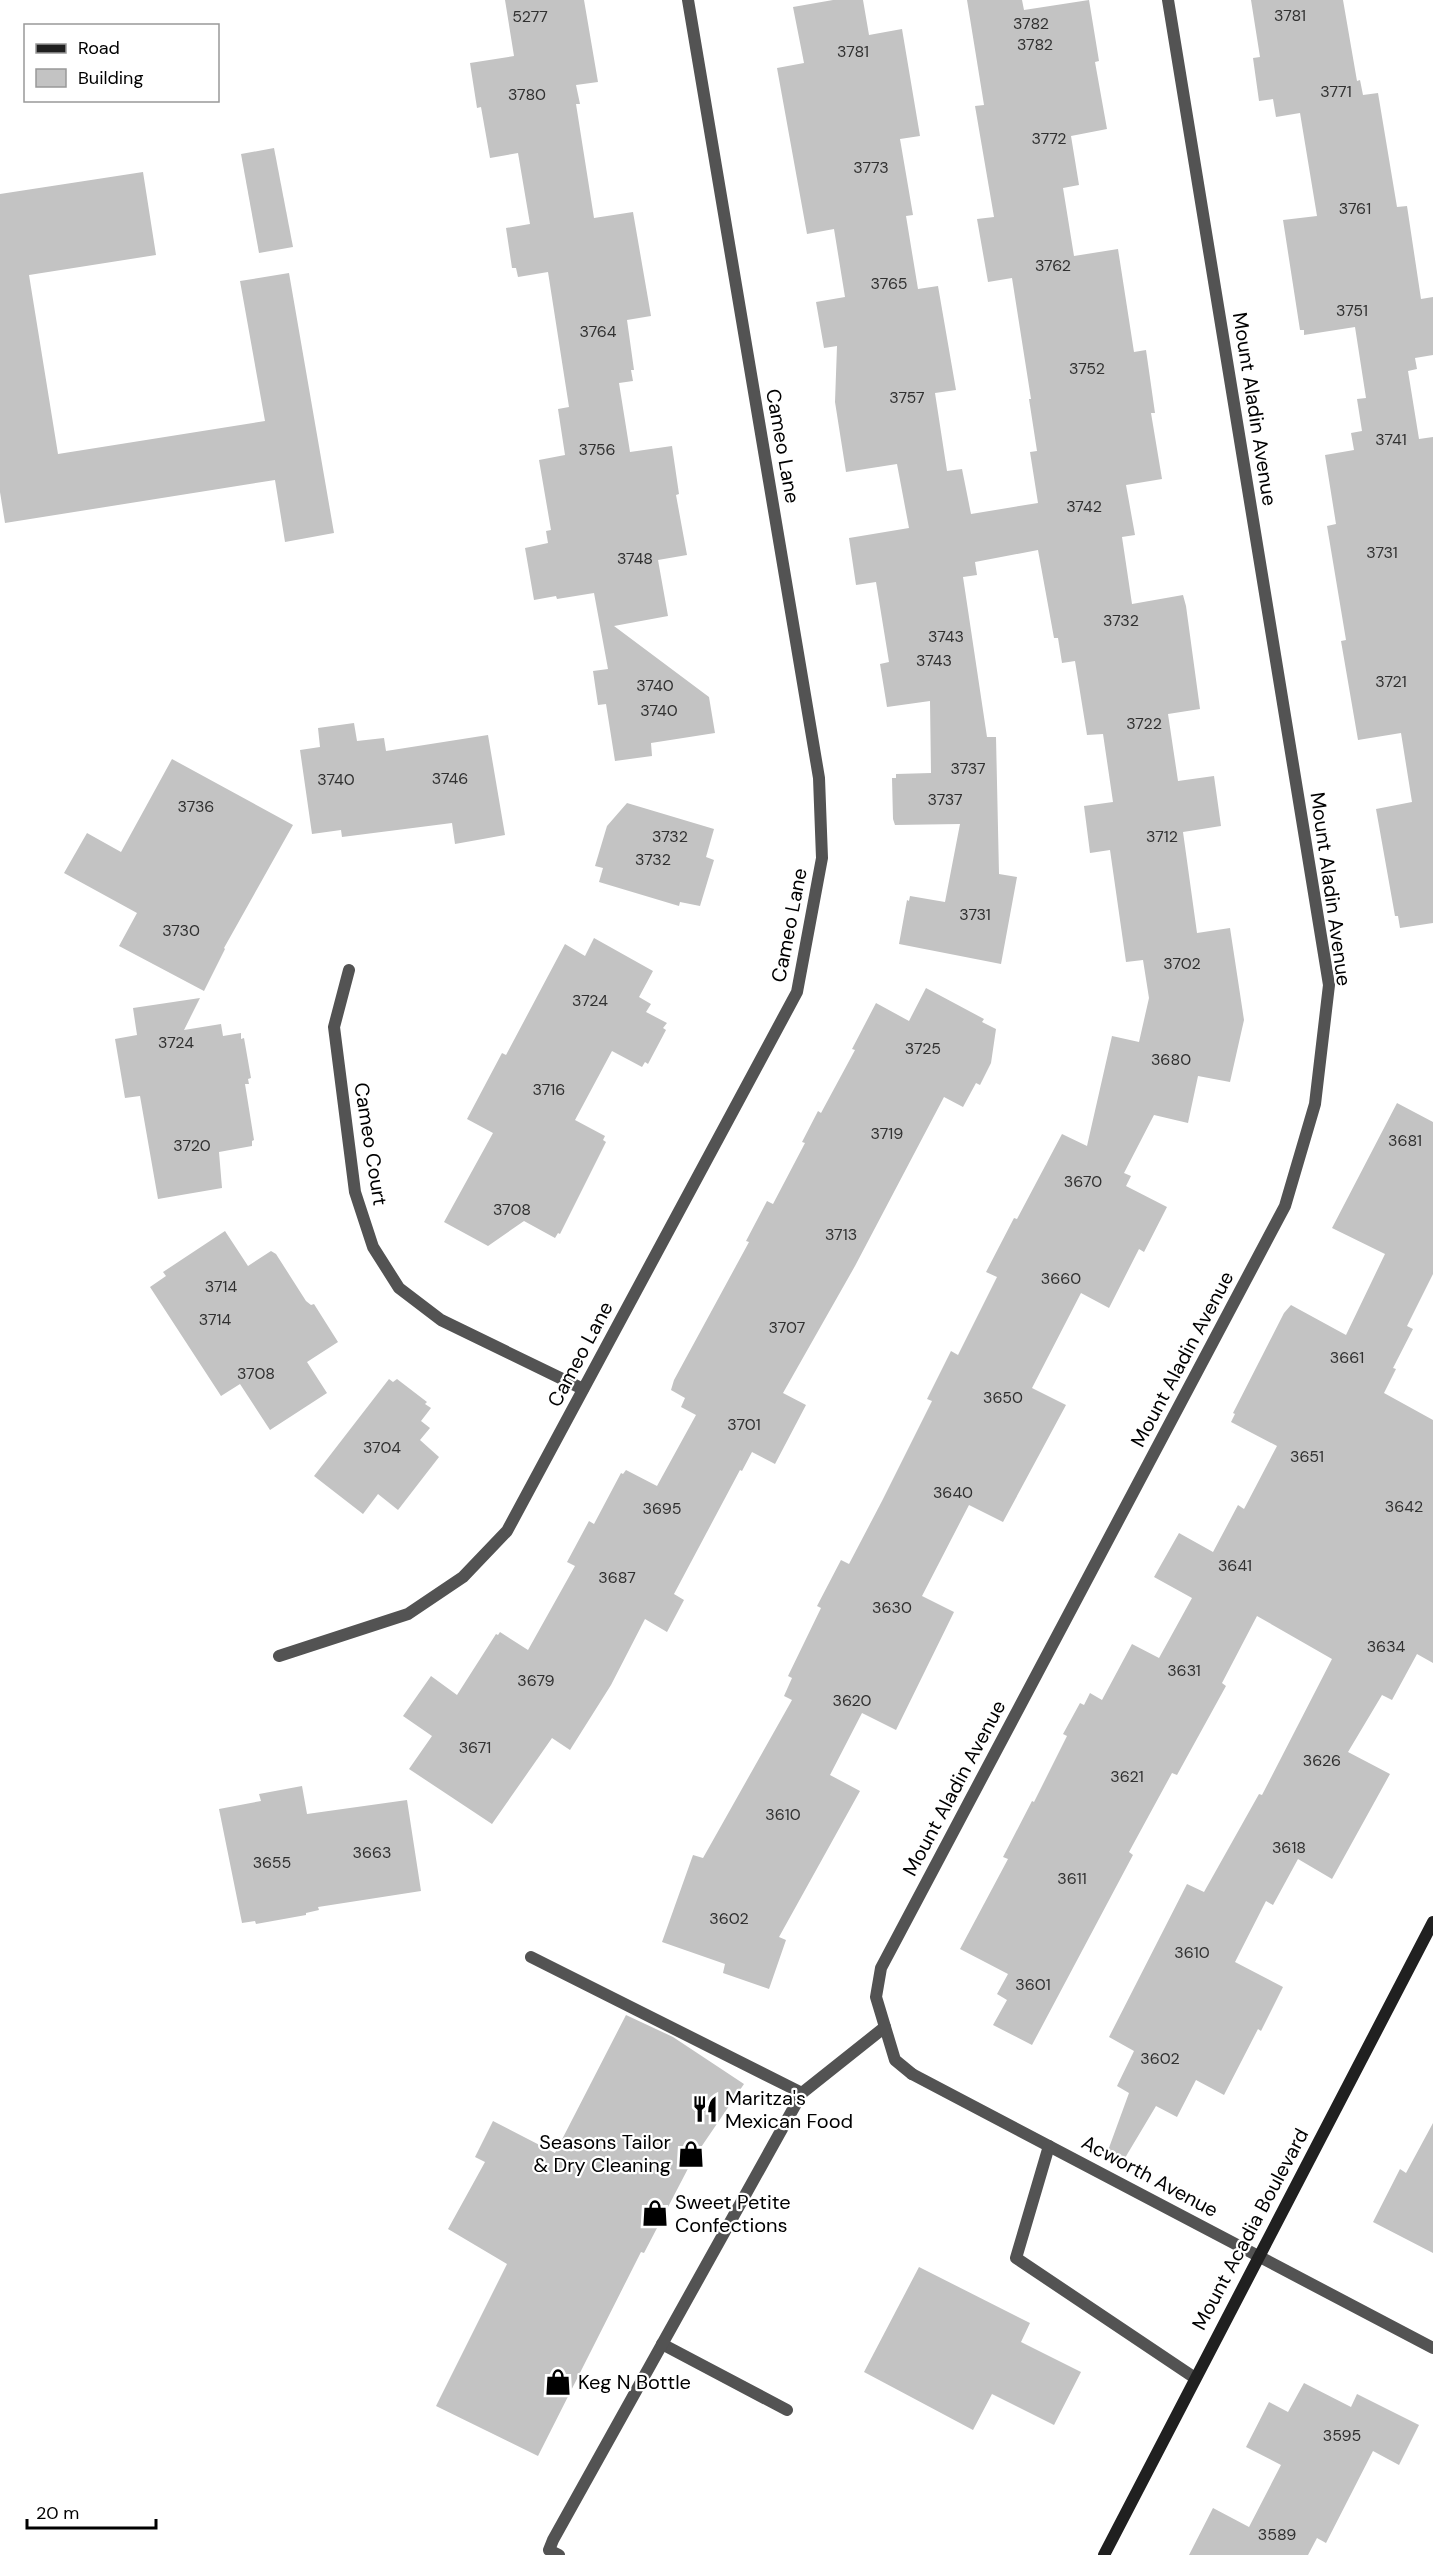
<svg xmlns="http://www.w3.org/2000/svg" width="1433" height="2555" font-family="'DM Sans',sans-serif">
  <rect width="100%" height="100%" fill="#fff"/>
  <!-- building -->
  <g fill="#c3c3c3">
    <path d="M 505,0 L 584,0 L 598,82 L 576,85 L 580,104 L 576,104 L 594,218 L 633,212 L 651,316 L 627,320 L 634,370 L 631,370 L 633,381 L 619,383 L 630,452 L 672,446 L 679,494 L 676,495 L 687,555 L 658,560 L 668,616 L 614,626 L 709,697 L 715,733 L 651,743 L 652,756 L 615,761 L 606,704 L 598,705 L 593,671 L 608,669 L 594,593 L 557,599 L 556,596 L 534,600 L 525,548 L 548,543 L 546,531 L 551,530 L 539,460 L 565,455 L 558,409 L 569,407 L 548,272 L 518,277 L 516,268 L 512,268 L 506,228 L 530,224 L 518,153 L 490,158 L 481,107 L 477,108 L 470,63 L 514,56 Z"/>
    <path d="M 833,0 L 863,0 L 869,35 L 902,29 L 920,136 L 900,139 L 913,215 L 906,216 L 918,289 L 938,286 L 956,390 L 935,393 L 947,471 L 962,469 L 971,514 L 1038,503 L 1030,452 L 1037,451 L 1029,399 L 1031,399 L 1012,278 L 988,282 L 977,219 L 994,217 L 975,106 L 984,105 L 967,0 L 1022,0 L 1024,10 L 1089,0 L 1099,61 L 1095,62 L 1107,129 L 1071,136 L 1079,185 L 1063,188 L 1074,256 L 1118,249 L 1134,352 L 1146,350 L 1155,413 L 1151,413 L 1162,479 L 1126,485 L 1135,535 L 1122,537 L 1132,604 L 1183,595 L 1186,606 L 1200,709 L 1168,714 L 1178,781 L 1214,776 L 1221,826 L 1183,832 L 1197,933 L 1230,928 L 1244,1020 L 1230,1082 L 1198,1076 L 1188,1123 L 1154,1115 L 1124,1173 L 1131,1176 L 1126,1186 L 1167,1207 L 1144,1252 L 1139,1249 L 1109,1308 L 1081,1293 L 1032,1388 L 1066,1405 L 1003,1522 L 969,1505 L 922,1596 L 954,1612 L 896,1730 L 862,1713 L 830,1775 L 860,1791 L 779,1937 L 786,1940 L 769,1989 L 723,1973 L 725,1964 L 662,1942 L 693,1855 L 703,1858 L 792,1700 L 784,1696 L 792,1678 L 788,1676 L 821,1608 L 817,1606 L 841,1560 L 849,1564 L 882,1501 L 932,1401 L 927,1399 L 951,1351 L 958,1355 L 997,1277 L 986,1272 L 1014,1218 L 1017,1219 L 1062,1134 L 1087,1146 L 1112,1036 L 1139,1042 L 1149,998 L 1143,960 L 1126,962 L 1110,850 L 1090,853 L 1084,806 L 1113,802 L 1103,734 L 1087,735 L 1075,661 L 1062,663 L 1058,638 L 1054,638 L 1038,550 L 975,562 L 977,575 L 963,577 L 987,737 L 996,737 L 999,874 L 1017,877 L 1001,964 L 899,944 L 907,900 L 909,901 L 910,896 L 945,902 L 960,824 L 895,825 L 893,819 L 892,778 L 896,778 L 896,774 L 931,773 L 930,701 L 887,707 L 880,664 L 889,662 L 876,582 L 856,585 L 849,538 L 909,528 L 897,464 L 846,472 L 835,402 L 837,346 L 824,348 L 816,302 L 845,297 L 834,229 L 807,234 L 777,68 L 804,63 L 793,7 Z"/>
    <path d="M 1251,0 L 1343,0 L 1357,81 L 1360,80 L 1363,95 L 1378,93 L 1397,207 L 1407,206 L 1421,299 L 1433,297 L 1433,355 L 1415,358 L 1417,369 L 1408,371 L 1419,439 L 1433,437 L 1433,923 L 1400,928 L 1398,916 L 1395,916 L 1376,809 L 1412,802 L 1401,733 L 1358,740 L 1341,641 L 1346,640 L 1327,526 L 1336,524 L 1325,455 L 1354,450 L 1351,433 L 1362,431 L 1357,399 L 1366,398 L 1355,327 L 1304,335 L 1304,330 L 1300,330 L 1283,220 L 1317,216 L 1300,113 L 1276,117 L 1273,99 L 1259,101 L 1253,58 L 1260,57 Z"/>
    <path d="M 274,148 L 293,247 L 259,253 L 241,154 Z"/>
    <path d="M 143,172 L 156,255 L 29,275 L 58,454 L 265,421 L 240,281 L 289,273 L 334,533 L 285,542 L 275,480 L 5,523 L 0,492 L 0,194 Z"/>
    <path d="M 354,723 L 357,741 L 384,738 L 386,751 L 488,735 L 505,835 L 455,844 L 452,823 L 342,837 L 341,830 L 312,834 L 300,750 L 320,747 L 318,728 Z"/>
    <path d="M 172,759 L 293,825 L 224,948 L 225,949 L 204,991 L 119,946 L 137,913 L 64,873 L 87,833 L 121,852 Z"/>
    <path d="M 627,803 L 714,829 L 706,857 L 714,860 L 700,906 L 680,902 L 679,906 L 599,882 L 603,868 L 595,866 L 607,826 Z"/>
    <path d="M 594,938 L 653,971 L 639,997 L 651,1004 L 646,1012 L 667,1023 L 663,1028 L 666,1030 L 648,1064 L 645,1062 L 642,1067 L 612,1051 L 575,1120 L 605,1136 L 603,1140 L 606,1142 L 560,1234 L 558,1233 L 555,1238 L 524,1221 L 488,1246 L 444,1222 L 493,1133 L 467,1119 L 502,1053 L 506,1055 L 565,944 L 585,956 Z"/>
    <path d="M 926,988 L 984,1019 L 982,1022 L 996,1029 L 991,1063 L 980,1085 L 976,1083 L 963,1107 L 944,1097 L 855,1266 L 783,1393 L 806,1405 L 775,1464 L 752,1452 L 742,1471 L 740,1470 L 674,1594 L 684,1600 L 667,1632 L 645,1619 L 611,1685 L 570,1750 L 552,1738 L 492,1824 L 409,1769 L 432,1736 L 403,1716 L 431,1676 L 457,1695 L 496,1634 L 498,1635 L 500,1632 L 528,1650 L 575,1566 L 567,1562 L 589,1521 L 594,1524 L 621,1473 L 623,1474 L 626,1470 L 657,1486 L 696,1415 L 681,1407 L 685,1398 L 671,1390 L 674,1380 L 749,1242 L 746,1241 L 767,1201 L 773,1204 L 805,1143 L 802,1142 L 818,1111 L 821,1113 L 855,1050 L 852,1049 L 876,1003 L 909,1021 Z"/>
    <path d="M 200,998 L 184,1030 L 221,1024 L 223,1036 L 241,1033 L 241,1039 L 244,1038 L 251,1078 L 248,1079 L 249,1084 L 245,1084 L 254,1140 L 252,1141 L 252,1146 L 219,1152 L 222,1188 L 158,1199 L 140,1096 L 125,1098 L 115,1039 L 137,1035 L 133,1008 Z"/>
    <path d="M 1397,1103 L 1433,1122 L 1433,1274 L 1407,1326 L 1413,1329 L 1393,1368 L 1396,1369 L 1384,1393 L 1433,1420 L 1433,1663 L 1417,1654 L 1392,1700 L 1382,1695 L 1348,1752 L 1390,1774 L 1332,1879 L 1298,1859 L 1273,1905 L 1266,1901 L 1235,1962 L 1283,1987 L 1261,2031 L 1258,2029 L 1224,2095 L 1196,2080 L 1177,2117 L 1156,2106 L 1122,2163 L 1106,2156 L 1129,2093 L 1117,2086 L 1134,2051 L 1109,2037 L 1187,1884 L 1204,1892 L 1259,1794 L 1262,1795 L 1332,1659 L 1257,1616 L 1222,1683 L 1226,1686 L 1177,1775 L 1172,1773 L 1129,1852 L 1133,1855 L 1032,2045 L 993,2025 L 1007,2000 L 997,1994 L 1008,1974 L 960,1949 L 1008,1859 L 1003,1857 L 1032,1801 L 1034,1802 L 1067,1736 L 1063,1734 L 1080,1703 L 1084,1705 L 1090,1693 L 1102,1700 L 1132,1644 L 1159,1658 L 1192,1598 L 1154,1577 L 1179,1533 L 1213,1552 L 1238,1505 L 1244,1509 L 1277,1446 L 1231,1422 L 1235,1414 L 1233,1413 L 1284,1313 L 1291,1305 L 1346,1335 L 1385,1254 L 1332,1228 Z"/>
    <path d="M 225,1231 L 248,1266 L 271,1251 L 276,1254 L 306,1301 L 311,1305 L 314,1304 L 338,1342 L 307,1362 L 327,1393 L 270,1430 L 240,1384 L 221,1396 L 150,1287 L 166,1276 L 163,1272 Z"/>
    <path d="M 389,1379 L 393,1382 L 397,1379 L 427,1402 L 425,1404 L 431,1408 L 421,1421 L 430,1428 L 420,1440 L 439,1457 L 398,1510 L 378,1494 L 363,1514 L 314,1476 Z"/>
    <path d="M 302,1786 L 307,1814 L 407,1800 L 421,1891 L 318,1907 L 319,1910 L 306,1913 L 306,1915 L 256,1924 L 255,1921 L 242,1923 L 219,1809 L 261,1801 L 259,1794 Z"/>
    <path d="M 626,2015 L 673,2037 L 744,2084 L 693,2159 L 644,2253 L 641,2252 L 538,2456 L 436,2406 L 507,2264 L 448,2229 L 485,2162 L 475,2157 L 493,2121 L 555,2153 Z"/>
    <path d="M 1433,2123 L 1433,2253 L 1373,2222 L 1400,2169 L 1406,2173 Z"/>
    <path d="M 919,2267 L 1030,2323 L 1021,2342 L 1081,2372 L 1054,2425 L 992,2394 L 973,2430 L 864,2372 Z"/>
    <path d="M 1304,2383 L 1351,2407 L 1357,2394 L 1419,2425 L 1399,2465 L 1373,2451 L 1326,2543 L 1317,2538 L 1308,2555 L 1189,2555 L 1213,2508 L 1249,2527 L 1281,2465 L 1246,2447 L 1269,2402 L 1288,2412 Z"/>
  </g>
  <g fill="none" stroke-linecap="round" stroke-linejoin="round">
    <!-- service -->
    <g stroke="#535353" stroke-width="12">
      <path d="M 531,1957 L 802,2093"/>
      <path d="M 1049,2146 L 1016,2258 L 1195,2378"/>
      <path d="M 662,2344 L 787,2410"/>
      <path d="M 559,2555 L 549,2550 L 553,2540 L 802,2093 L 885,2027"/>
    </g>
    <!-- minor -->
    <g stroke="#535353" stroke-width="12">
      <path d="M 349,970 L 334,1027 L 355,1192 L 373,1247 L 399,1288 L 441,1320 L 583,1389"/>
      <path d="M 279,1656 L 408,1614 L 463,1577 L 507,1531 L 797,992 L 822,858 L 819,778 L 688,0"/>
      <path d="M 912,2074 L 895,2060 L 876,1997 L 881,1968 L 1285,1206 L 1315,1104 L 1329,985 L 1168,0"/>
    </g>
    <!-- tertiary -->
    <path stroke="#535353" stroke-width="12" d="M 912,2074 L 1433,2348"/>
    <!-- secondary -->
    <path stroke="#202020" stroke-width="12" d="M 1104,2555 L 1433,1922"/>
  </g>
  <!-- icons -->
  <defs>
    <symbol id="restaurant-bare" viewBox="-9 -9 18 18"><path d="M-5-6h1v4h1v-4h1v4h1v-4h1v5L-1.5 .5V6h-2V.5L-5-1ZM5-6V6H3V1.5H1.5Q1.5-4 5-6Z" fill="#000" stroke="#fff" stroke-width="2.5" paint-order="stroke"/></symbol>
    <symbol id="shop-bare" viewBox="-9 -9 18 18"><path d="M-5-2.5h2.3a2.7 3.5 0 0 1 5.4 0H5L5.5 6h-11ZM-1.5-2.5h3a1.5 2.3 0 0 0-3 0Z" fill="#000" stroke="#fff" stroke-width="2.5" paint-order="stroke"/></symbol>
  </defs>
  <g fill-rule="evenodd">
    <use href="#restaurant-bare" x="686" y="2090" width="38" height="38"/>
    <use href="#shop-bare" x="672" y="2135" width="38" height="38"/>
    <use href="#shop-bare" x="636" y="2194" width="38" height="38"/>
    <use href="#shop-bare" x="539" y="2363" width="38" height="38"/>
  </g>
  <g text-anchor="middle" dominant-baseline="central" stroke-width="4.5" stroke-linejoin="round" paint-order="stroke">
    <!-- number labels -->
    <g font-size="16" fill="#313131">
      <text x="1290" y="15">3781</text>
      <text x="530" y="16">5277</text>
      <text x="1031" y="23">3782</text>
      <text x="1035" y="44">3782</text>
      <text x="853" y="51">3781</text>
      <text x="1336" y="91">3771</text>
      <text x="527" y="94">3780</text>
      <text x="1049" y="138">3772</text>
      <text x="871" y="167">3773</text>
      <text x="1355" y="208">3761</text>
      <text x="1053" y="265">3762</text>
      <text x="889" y="283">3765</text>
      <text x="1352" y="310">3751</text>
      <text x="598" y="331">3764</text>
      <text x="1087" y="368">3752</text>
      <text x="907" y="397">3757</text>
      <text x="1391" y="439">3741</text>
      <text x="597" y="449">3756</text>
      <text x="1084" y="506">3742</text>
      <text x="1382" y="552">3731</text>
      <text x="635" y="558">3748</text>
      <text x="1121" y="620">3732</text>
      <text x="946" y="636">3743</text>
      <text x="934" y="660">3743</text>
      <text x="1391" y="681">3721</text>
      <text x="655" y="685">3740</text>
      <text x="659" y="710">3740</text>
      <text x="1144" y="723">3722</text>
      <text x="968" y="768">3737</text>
      <text x="450" y="778">3746</text>
      <text x="336" y="779">3740</text>
      <text x="945" y="799">3737</text>
      <text x="196" y="806">3736</text>
      <text x="670" y="836">3732</text>
      <text x="1162" y="836">3712</text>
      <text x="653" y="859">3732</text>
      <text x="975" y="914">3731</text>
      <text x="181" y="930">3730</text>
      <text x="1182" y="963">3702</text>
      <text x="590" y="1000">3724</text>
      <text x="176" y="1042">3724</text>
      <text x="923" y="1048">3725</text>
      <text x="1171" y="1059">3680</text>
      <text x="549" y="1089">3716</text>
      <text x="887" y="1133">3719</text>
      <text x="1405" y="1140">3681</text>
      <text x="192" y="1145">3720</text>
      <text x="1083" y="1181">3670</text>
      <text x="512" y="1209">3708</text>
      <text x="841" y="1234">3713</text>
      <text x="1061" y="1278">3660</text>
      <text x="221" y="1286">3714</text>
      <text x="215" y="1319">3714</text>
      <text x="787" y="1327">3707</text>
      <text x="1347" y="1357">3661</text>
      <text x="256" y="1373">3708</text>
      <text x="1003" y="1397">3650</text>
      <text x="744" y="1424">3701</text>
      <text x="382" y="1447">3704</text>
      <text x="1307" y="1456">3651</text>
      <text x="953" y="1492">3640</text>
      <text x="1404" y="1506">3642</text>
      <text x="662" y="1508">3695</text>
      <text x="1235" y="1565">3641</text>
      <text x="617" y="1577">3687</text>
      <text x="892" y="1607">3630</text>
      <text x="1386" y="1646">3634</text>
      <text x="1184" y="1670">3631</text>
      <text x="536" y="1680">3679</text>
      <text x="852" y="1700">3620</text>
      <text x="475" y="1747">3671</text>
      <text x="1322" y="1760">3626</text>
      <text x="1127" y="1776">3621</text>
      <text x="783" y="1814">3610</text>
      <text x="1289" y="1847">3618</text>
      <text x="372" y="1852">3663</text>
      <text x="272" y="1862">3655</text>
      <text x="1072" y="1878">3611</text>
      <text x="729" y="1918">3602</text>
      <text x="1192" y="1952">3610</text>
      <text x="1033" y="1984">3601</text>
      <text x="1160" y="2058">3602</text>
      <text x="1342" y="2435">3595</text>
      <text x="1277" y="2534">3589</text>
    </g>
    <!-- street labels -->
    <g font-size="20" fill="#000" stroke="#fff">
      <text transform="translate(1255 409) rotate(81)">Mount Aladin Avenue</text>
      <text transform="translate(783 446) rotate(80)">Cameo Lane</text>
      <text transform="translate(1331 889) rotate(82)">Mount Aladin Avenue</text>
      <text transform="translate(789 925) rotate(-79)">Cameo Lane</text>
      <text transform="translate(371 1144) rotate(81)">Cameo Court</text>
      <text transform="translate(580 1354) rotate(-62)">Cameo Lane</text>
      <text transform="translate(1182 1359) rotate(-62)">Mount Aladin Avenue</text>
      <text transform="translate(954 1788) rotate(-62)">Mount Aladin Avenue</text>
      <text transform="translate(1150 2176) rotate(28)">Acworth Avenue</text>
      <text transform="translate(1250 2229) rotate(-62)">Mount Acadia Boulevard</text>
    </g>
    <!-- poi labels -->
    <g font-size="20" fill="#000" stroke="#fff" text-anchor="start">
      <text x="725" y="2098">Maritza's<tspan x="725" dy="23">Mexican Food</tspan></text>
      <text x="671" y="2142" text-anchor="end">Seasons Tailor<tspan x="671" dy="23">&amp; Dry Cleaning</tspan></text>
      <text x="675" y="2202">Sweet Petite<tspan x="675" dy="23">Confections</tspan></text>
      <text x="578" y="2382">Keg N Bottle</text>
    </g>
  </g>
  <!-- legend -->
  <rect x="24" y="24" width="195" height="78" fill="#ffffff" stroke="#999999" stroke-width="1.5"/>
  <rect x="36" y="44" width="30" height="9" fill="#202020" stroke="#999999" stroke-width="1.5"/>
  <text x="78" y="54" font-size="18" fill="#000000">Road</text>
  <rect x="36" y="69" width="30" height="18" fill="#c3c3c3" stroke="#999999" stroke-width="1.5"/>
  <text x="78" y="84" font-size="18" fill="#000000">Building</text>
  <!-- scale -->
  <path d="M27 2519v9h129v-9" fill="none" stroke="#000000" stroke-width="3"/>
  <text x="36" y="2519" font-size="18" fill="#000000" stroke="#ffffff" stroke-width="4.5" paint-order="stroke">20 m</text>
</svg>
